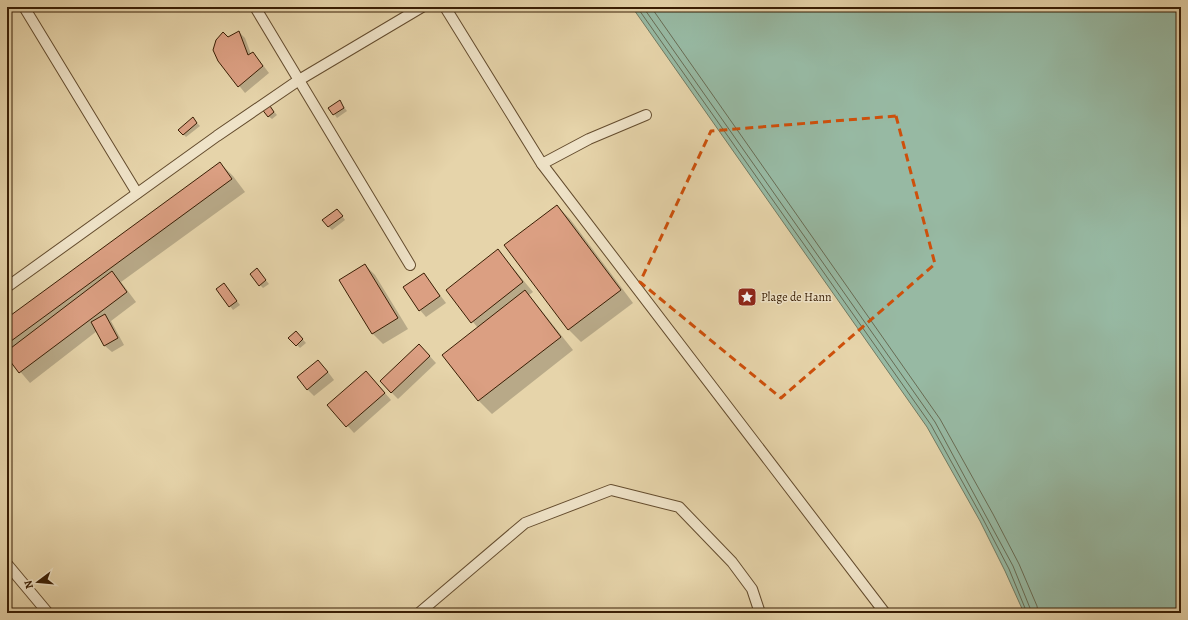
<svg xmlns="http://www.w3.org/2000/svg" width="1188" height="620" font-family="Alegreya,serif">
  <rect width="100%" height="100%" fill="#e6d4aa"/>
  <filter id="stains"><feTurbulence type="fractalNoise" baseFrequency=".005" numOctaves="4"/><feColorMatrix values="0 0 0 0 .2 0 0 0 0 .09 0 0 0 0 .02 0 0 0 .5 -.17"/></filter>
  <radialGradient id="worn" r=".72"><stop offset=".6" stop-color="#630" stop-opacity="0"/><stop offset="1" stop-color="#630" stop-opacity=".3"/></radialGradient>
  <!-- water -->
  <path fill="#97b9a3" stroke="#717b63" d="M 632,7 L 1181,7 L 1181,613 L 1024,613 L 1005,571 L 980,521 L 927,427 Z"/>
  <!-- shadow -->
  <g fill="#0003">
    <path d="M 239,32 L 245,38 L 251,54 L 259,60 L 269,73 L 245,93 L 219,61 L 228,38 Z"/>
    <path d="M 340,102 L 347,111 L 337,118 L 330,108 Z"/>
    <path d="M 271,108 L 277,115 L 272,119 L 268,116 Z"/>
    <path d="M 196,122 L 200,126 L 186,137 L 183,134 Z"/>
    <path d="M 220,163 L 233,176 L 245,192 L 121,282 L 136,302 L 111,321 L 124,345 L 112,352 L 105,346 L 97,331 L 30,383 L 12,362 L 7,366 L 7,319 Z"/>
    <path d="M 557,206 L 570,219 L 633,303 L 581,342 L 568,329 Z"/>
    <path d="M 340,213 L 345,220 L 332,230 L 328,226 Z"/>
    <path d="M 498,250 L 533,292 L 529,295 L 573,350 L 492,414 L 479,401 L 443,355 L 478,328 L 447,290 Z"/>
    <path d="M 365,265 L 375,275 L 408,329 L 383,344 L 373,334 L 340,280 Z"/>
    <path d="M 260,273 L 269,284 L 263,288 L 260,285 Z"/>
    <path d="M 424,274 L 446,303 L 426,317 L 420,310 Z"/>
    <path d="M 224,284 L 240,305 L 233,310 L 217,289 Z"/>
    <path d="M 296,332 L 306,343 L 300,348 L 290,338 Z"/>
    <path d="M 426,352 L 436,363 L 398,399 L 391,392 Z"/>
    <path d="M 325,368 L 334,380 L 314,396 L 307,389 Z"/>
    <path d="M 373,379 L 391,400 L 354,433 L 329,405 Z"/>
  </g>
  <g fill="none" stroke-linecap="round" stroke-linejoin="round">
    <!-- shore -->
    <g stroke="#686c54" stroke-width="1">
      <path d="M 637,7 L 931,425 L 983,519 L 1009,569 L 1027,613"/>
      <path d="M 643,7 L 935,422 L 1013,566 L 1032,613"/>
      <path d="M 651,7 L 940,419 L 993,514 L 1019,564 L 1037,606 L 1038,613"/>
    </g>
  </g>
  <!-- building -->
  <g fill="#db9f82" stroke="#391e04">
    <path d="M 239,31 L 248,55 L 253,52 L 263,66 L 238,87 L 218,61 L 213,50 L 216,40 L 223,32 L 228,37 Z"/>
    <path d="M 340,100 L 344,108 L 333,115 L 328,108 Z"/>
    <path d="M 268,103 L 274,112 L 268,117 L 261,108 Z"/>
    <path d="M 193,117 L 197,123 L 183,135 L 178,130 Z"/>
    <path d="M 220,162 L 232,179 L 7,344 L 7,318 Z"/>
    <path d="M 557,205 L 621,290 L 568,330 L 504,245 Z"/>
    <path d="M 337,209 L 343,216 L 328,227 L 322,220 Z"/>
    <path d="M 498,249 L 523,282 L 471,323 L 446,290 Z"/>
    <path d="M 365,264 L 398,318 L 372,334 L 339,280 Z"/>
    <path d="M 257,268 L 266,280 L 259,286 L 250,274 Z"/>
    <path d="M 112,271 L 127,292 L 19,373 L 7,357 L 7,351 Z"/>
    <path d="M 424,273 L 440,296 L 419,311 L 403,287 Z"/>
    <path d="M 224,283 L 237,301 L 229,307 L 216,289 Z"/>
    <path d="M 525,290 L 561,337 L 478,401 L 442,355 Z"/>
    <path d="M 105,314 L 118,338 L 104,346 L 91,322 Z"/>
    <path d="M 296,331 L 303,339 L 296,346 L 288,338 Z"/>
    <path d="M 419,344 L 430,356 L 391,393 L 380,381 Z"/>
    <path d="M 318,360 L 328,372 L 307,390 L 297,377 Z"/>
    <path d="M 366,371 L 385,393 L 346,427 L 327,405 Z"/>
  </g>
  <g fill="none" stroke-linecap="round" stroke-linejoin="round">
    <defs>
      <g id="lane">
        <path d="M 24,7 L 137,193"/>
        <path d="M 255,7 L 410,265"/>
        <path d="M 445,7 L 542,164 L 885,613"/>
        <path d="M 542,164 L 589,139 L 646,115"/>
        <path d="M 7,287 L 217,136 L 299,80 L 422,7"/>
        <path d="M 7,564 L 48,613"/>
        <path d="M 419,613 L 525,523 L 611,490 L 679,507 L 732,562 L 752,589 L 760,613"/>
      </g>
    </defs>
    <!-- lane casing -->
    <use href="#lane" stroke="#644c2e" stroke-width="12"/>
    <!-- lane -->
    <use href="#lane" stroke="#efe3c8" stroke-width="10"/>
  </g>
  <!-- marked area -->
  <path fill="none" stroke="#ce500b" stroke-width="3" stroke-dasharray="8 5" stroke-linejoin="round" d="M 896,116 L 935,264 L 781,398 L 640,282 L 711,131 Z"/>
  <!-- icons -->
  <defs>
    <symbol id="sight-square" viewBox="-11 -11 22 22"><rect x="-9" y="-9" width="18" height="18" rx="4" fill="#8f2418" stroke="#efe3c8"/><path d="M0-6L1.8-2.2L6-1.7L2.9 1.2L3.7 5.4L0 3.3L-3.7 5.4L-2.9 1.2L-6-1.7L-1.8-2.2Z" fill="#fff"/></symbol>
  </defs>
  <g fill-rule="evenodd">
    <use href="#sight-square" x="736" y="286" width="22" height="22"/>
  </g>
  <g text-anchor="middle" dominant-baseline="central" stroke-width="3" stroke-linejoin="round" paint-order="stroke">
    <!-- poi labels -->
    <g font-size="12" fill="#391e04" stroke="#efe3c8" text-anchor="start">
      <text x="761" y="297">Plage de Hann</text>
    </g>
  </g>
  <!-- margin -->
  <rect width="1188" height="620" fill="none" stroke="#e6d4aa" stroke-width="24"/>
  <rect x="8" y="8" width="1172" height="604" fill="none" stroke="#391e04" stroke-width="2"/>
  <rect x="12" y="12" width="1164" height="596" fill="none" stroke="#391e04"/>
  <!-- north arrow -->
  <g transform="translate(38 582) rotate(254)" stroke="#efe3c8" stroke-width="3" paint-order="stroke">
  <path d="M0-3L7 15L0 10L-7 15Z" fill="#391e04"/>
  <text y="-6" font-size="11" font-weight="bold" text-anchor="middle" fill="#391e04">N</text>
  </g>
  <rect width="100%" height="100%" filter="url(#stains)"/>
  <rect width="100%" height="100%" fill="url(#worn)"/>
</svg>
